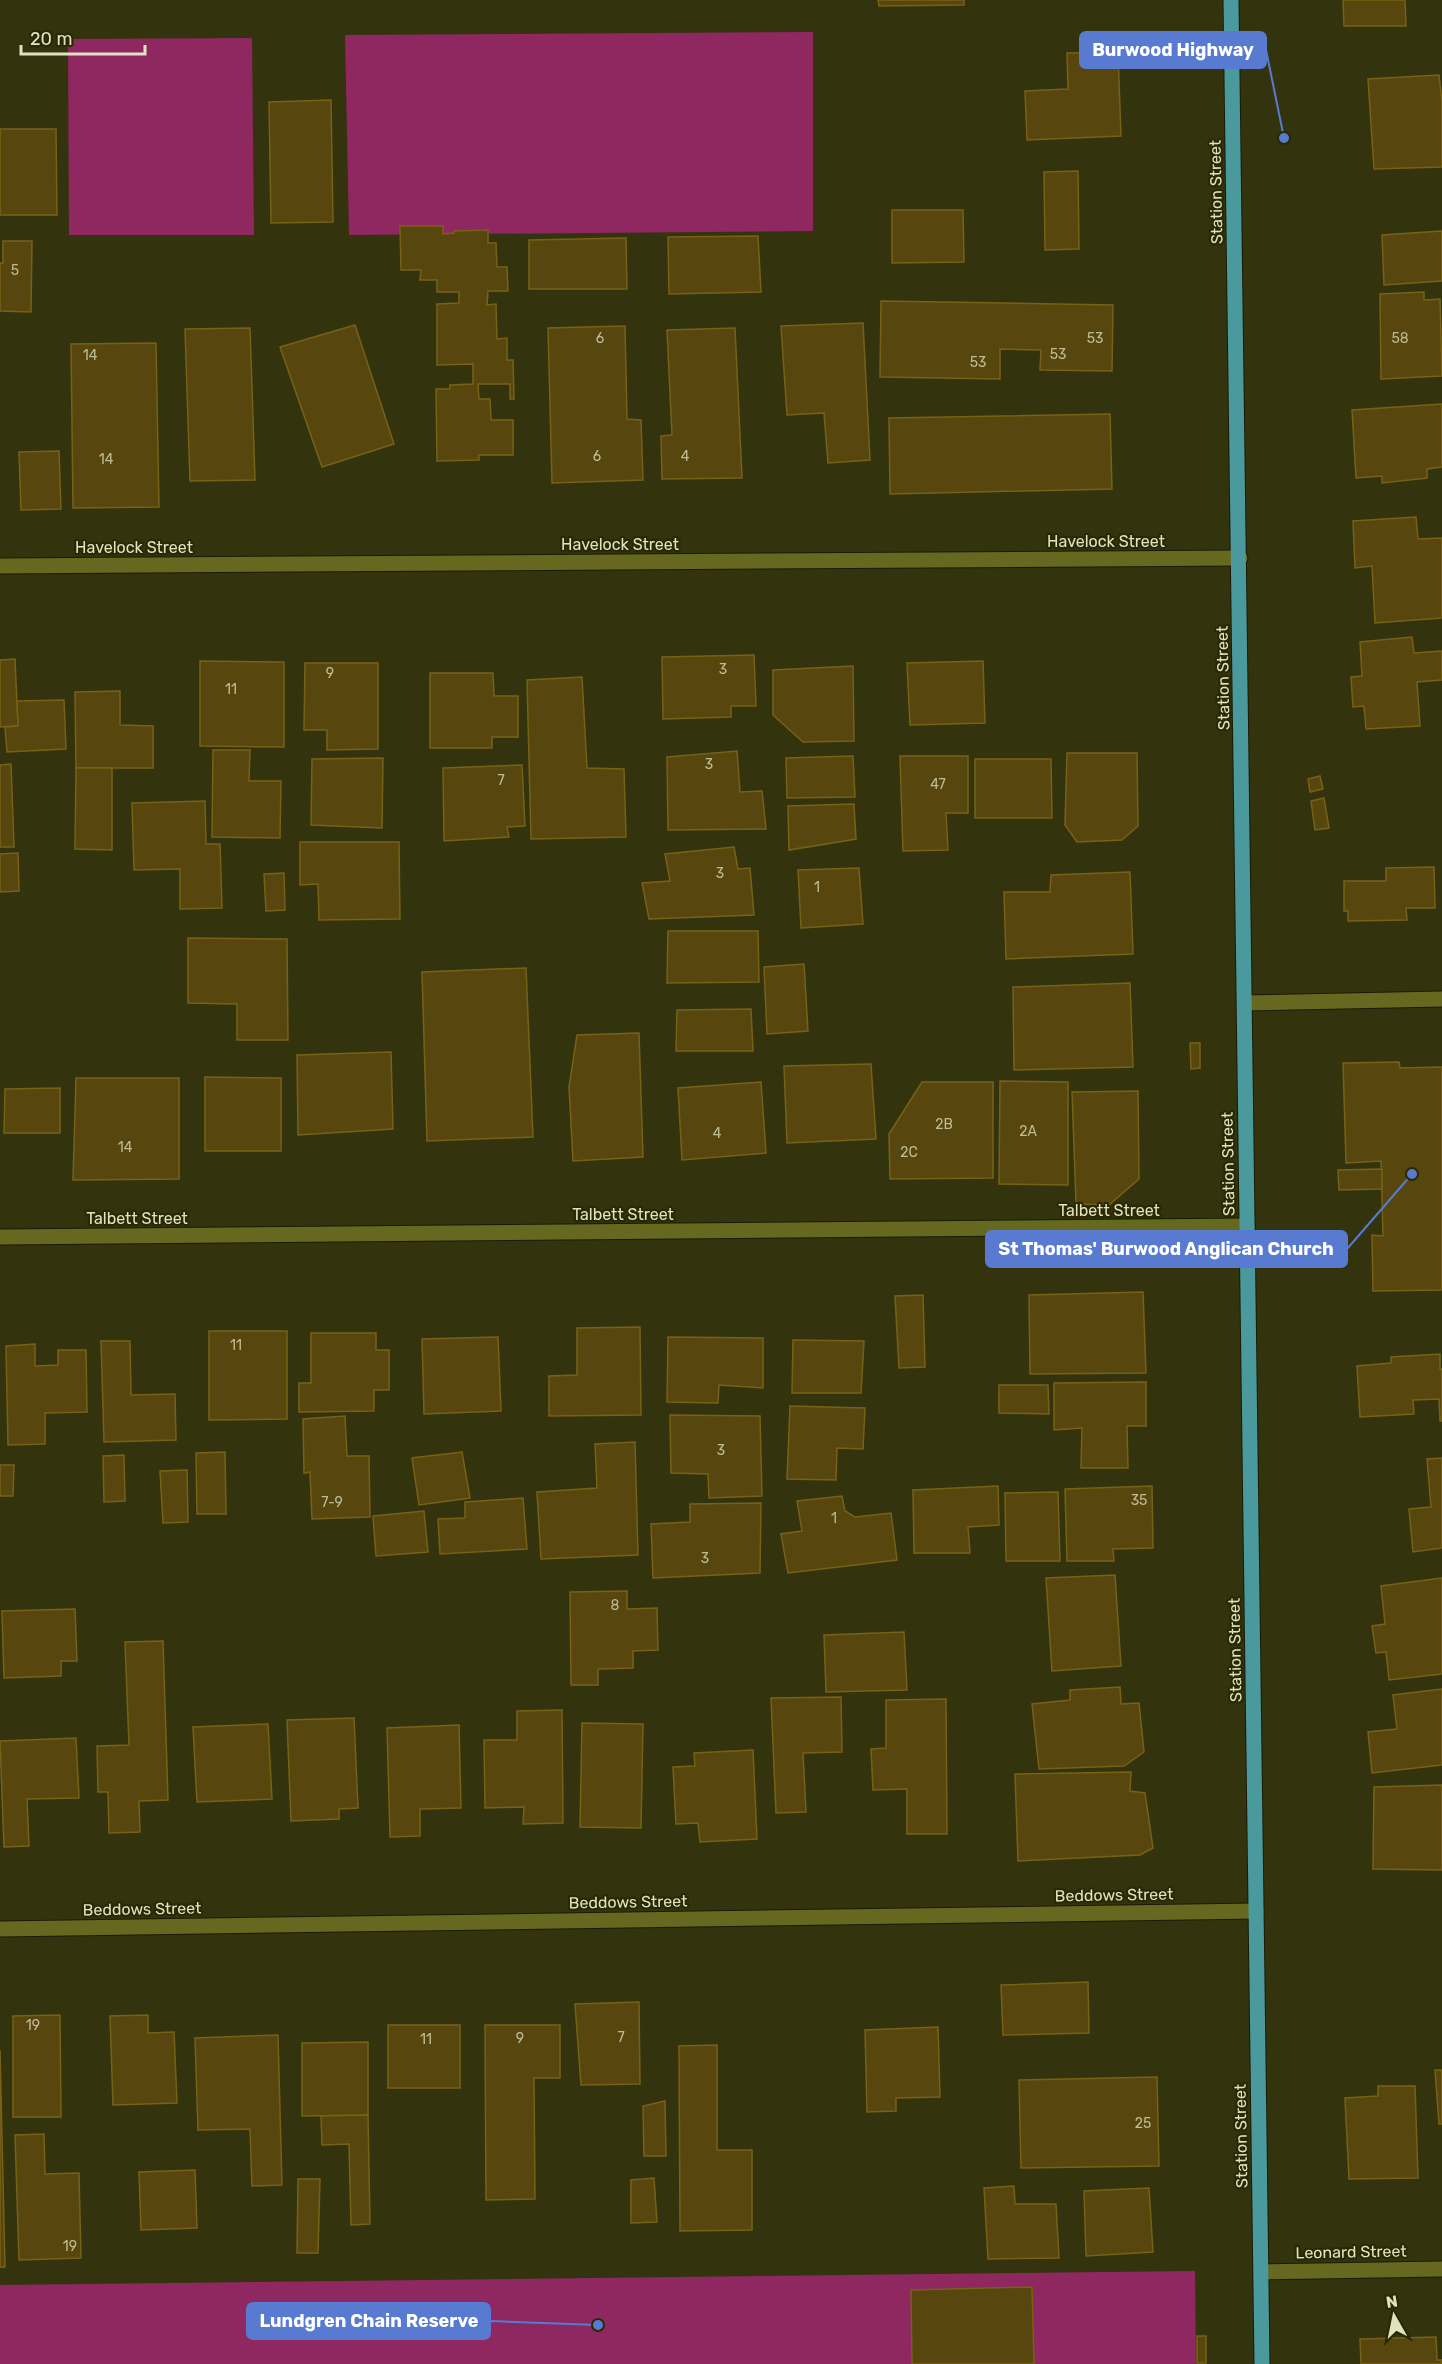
<svg xmlns="http://www.w3.org/2000/svg" width="1442" height="2364" font-family="Rubik,sans-serif">
  <rect width="100%" height="100%" fill="#33340e"/>
  <!-- green -->
  <g fill="#8f2761">
    <path d="M 813,32 L 813,231 L 349,235 L 345,35 Z"/>
    <path d="M 252,38 L 254,235 L 69,235 L 68,39 Z"/>
    <path d="M 1195,2271 L 1196,2364 L 0,2364 L 0,2285 Z"/>
  </g>
  <!-- building -->
  <g fill="#58460f" stroke="#786117" stroke-width="1.5">
    <path d="M 878,0 L 964,0 L 964,5 L 879,6 Z"/>
    <path d="M 1343,0 L 1405,0 L 1406,26 L 1344,26 Z"/>
    <path d="M 1118,52 L 1121,136 L 1027,140 L 1025,91 L 1068,89 L 1067,53 Z"/>
    <path d="M 1439,75 L 1442,102 L 1442,167 L 1374,169 L 1368,79 Z"/>
    <path d="M 331,100 L 333,222 L 271,223 L 269,102 Z"/>
    <path d="M 0,129 L 56,129 L 57,215 L 0,215 Z"/>
    <path d="M 1078,171 L 1079,249 L 1045,250 L 1044,172 Z"/>
    <path d="M 892,210 L 963,210 L 964,262 L 892,263 Z"/>
    <path d="M 400,226 L 443,226 L 443,234 L 454,233 L 454,231 L 488,230 L 488,243 L 496,243 L 497,267 L 507,267 L 508,291 L 488,291 L 487,305 L 496,304 L 497,339 L 507,338 L 507,360 L 513,360 L 514,399 L 510,399 L 510,384 L 478,384 L 479,399 L 490,399 L 491,420 L 513,420 L 513,455 L 479,455 L 479,460 L 437,461 L 436,389 L 450,389 L 450,385 L 473,384 L 473,364 L 437,365 L 437,304 L 459,303 L 459,292 L 437,292 L 437,280 L 420,280 L 421,270 L 401,270 Z"/>
    <path d="M 1442,231 L 1442,281 L 1384,285 L 1382,235 Z"/>
    <path d="M 758,236 L 761,292 L 669,294 L 668,237 Z"/>
    <path d="M 626,238 L 627,289 L 529,289 L 529,240 Z"/>
    <path d="M 3,241 L 32,241 L 31,312 L 0,311 L 0,263 L 3,263 Z"/>
    <path d="M 1424,292 L 1424,300 L 1440,299 L 1442,376 L 1381,379 L 1380,294 Z"/>
    <path d="M 881,301 L 1113,305 L 1112,371 L 1040,370 L 1041,350 L 1000,349 L 1000,379 L 880,377 Z"/>
    <path d="M 863,323 L 870,460 L 828,463 L 824,413 L 787,415 L 781,326 Z"/>
    <path d="M 355,325 L 394,444 L 322,467 L 280,347 Z"/>
    <path d="M 625,326 L 627,419 L 641,420 L 643,480 L 552,483 L 548,328 Z"/>
    <path d="M 250,328 L 255,480 L 190,481 L 185,329 Z"/>
    <path d="M 735,328 L 742,478 L 662,479 L 661,436 L 672,435 L 667,330 Z"/>
    <path d="M 156,343 L 159,507 L 73,508 L 71,344 Z"/>
    <path d="M 1442,404 L 1442,467 L 1427,469 L 1427,478 L 1382,483 L 1382,476 L 1356,478 L 1352,410 Z"/>
    <path d="M 1110,414 L 1112,489 L 890,494 L 889,418 Z"/>
    <path d="M 59,451 L 61,509 L 21,510 L 19,452 Z"/>
    <path d="M 1416,517 L 1418,539 L 1442,538 L 1442,618 L 1375,623 L 1372,566 L 1355,568 L 1353,521 Z"/>
    <path d="M 1412,637 L 1414,653 L 1442,651 L 1442,680 L 1417,682 L 1420,726 L 1366,729 L 1364,706 L 1353,707 L 1351,677 L 1362,676 L 1360,642 Z"/>
    <path d="M 754,655 L 756,706 L 731,706 L 731,717 L 663,719 L 662,657 Z"/>
    <path d="M 15,659 L 18,726 L 0,727 L 0,660 Z"/>
    <path d="M 200,661 L 284,662 L 284,747 L 200,746 Z"/>
    <path d="M 983,661 L 985,723 L 910,725 L 907,663 Z"/>
    <path d="M 305,663 L 378,663 L 378,749 L 327,750 L 327,730 L 304,730 Z"/>
    <path d="M 853,666 L 854,741 L 803,742 L 773,715 L 773,670 Z"/>
    <path d="M 430,673 L 493,673 L 494,696 L 518,696 L 518,737 L 492,737 L 492,748 L 430,748 Z"/>
    <path d="M 582,677 L 587,768 L 624,769 L 626,837 L 531,839 L 527,680 Z"/>
    <path d="M 120,691 L 120,725 L 153,726 L 153,768 L 76,768 L 75,692 Z"/>
    <path d="M 64,700 L 66,749 L 7,752 L 5,727 L 18,726 L 17,701 Z"/>
    <path d="M 213,750 L 250,750 L 249,781 L 281,781 L 280,838 L 212,837 Z"/>
    <path d="M 737,751 L 740,792 L 762,791 L 766,829 L 668,830 L 667,757 Z"/>
    <path d="M 1067,753 L 1137,753 L 1138,826 L 1122,840 L 1077,842 L 1065,825 Z"/>
    <path d="M 853,756 L 855,797 L 787,798 L 786,758 Z"/>
    <path d="M 900,756 L 968,756 L 968,813 L 946,813 L 948,850 L 903,851 Z"/>
    <path d="M 383,758 L 382,828 L 311,825 L 312,759 Z"/>
    <path d="M 975,759 L 1051,759 L 1052,818 L 975,818 Z"/>
    <path d="M 11,764 L 14,847 L 0,847 L 0,765 Z"/>
    <path d="M 522,765 L 525,826 L 507,827 L 509,837 L 444,841 L 443,768 Z"/>
    <path d="M 76,768 L 112,768 L 112,850 L 75,849 Z"/>
    <path d="M 1320,776 L 1323,789 L 1310,792 L 1308,779 Z"/>
    <path d="M 1324,798 L 1329,828 L 1315,830 L 1311,801 Z"/>
    <path d="M 205,801 L 206,844 L 220,844 L 222,908 L 180,909 L 180,869 L 134,870 L 132,803 Z"/>
    <path d="M 854,804 L 856,839 L 789,850 L 788,806 Z"/>
    <path d="M 300,842 L 399,842 L 400,919 L 319,920 L 318,884 L 300,885 Z"/>
    <path d="M 734,847 L 738,869 L 750,868 L 754,915 L 649,919 L 642,883 L 670,881 L 665,854 Z"/>
    <path d="M 18,853 L 19,891 L 0,892 L 0,854 Z"/>
    <path d="M 1434,867 L 1435,908 L 1406,908 L 1407,920 L 1348,921 L 1348,911 L 1344,911 L 1344,881 L 1386,881 L 1386,868 Z"/>
    <path d="M 859,868 L 863,924 L 801,928 L 798,870 Z"/>
    <path d="M 1130,872 L 1133,954 L 1006,959 L 1004,892 L 1050,892 L 1051,875 Z"/>
    <path d="M 284,873 L 285,910 L 266,911 L 264,874 Z"/>
    <path d="M 668,931 L 758,931 L 759,982 L 667,983 Z"/>
    <path d="M 188,938 L 287,939 L 288,1040 L 237,1040 L 237,1004 L 188,1003 Z"/>
    <path d="M 804,964 L 808,1031 L 767,1034 L 764,967 Z"/>
    <path d="M 526,968 L 533,1137 L 427,1141 L 422,972 Z"/>
    <path d="M 1130,983 L 1133,1067 L 1014,1070 L 1013,987 Z"/>
    <path d="M 751,1009 L 753,1051 L 676,1051 L 677,1010 Z"/>
    <path d="M 639,1033 L 643,1157 L 573,1161 L 569,1087 L 577,1035 Z"/>
    <path d="M 1190,1043 L 1200,1043 L 1200,1068 L 1191,1069 Z"/>
    <path d="M 391,1052 L 393,1129 L 298,1135 L 297,1055 Z"/>
    <path d="M 1399,1062 L 1400,1068 L 1442,1067 L 1442,1290 L 1373,1291 L 1372,1235 L 1383,1236 L 1381,1161 L 1346,1163 L 1343,1063 Z"/>
    <path d="M 871,1064 L 876,1139 L 787,1143 L 784,1066 Z"/>
    <path d="M 205,1077 L 281,1078 L 281,1151 L 205,1151 Z"/>
    <path d="M 76,1078 L 179,1078 L 179,1179 L 73,1180 Z"/>
    <path d="M 1000,1081 L 1068,1082 L 1068,1185 L 999,1184 Z"/>
    <path d="M 761,1082 L 766,1153 L 682,1160 L 678,1088 Z"/>
    <path d="M 922,1082 L 993,1082 L 993,1178 L 890,1179 L 889,1134 Z"/>
    <path d="M 60,1088 L 60,1133 L 4,1133 L 5,1089 Z"/>
    <path d="M 1138,1091 L 1139,1179 L 1109,1205 L 1076,1204 L 1072,1092 Z"/>
    <path d="M 1382,1169 L 1382,1189 L 1339,1190 L 1338,1170 Z"/>
    <path d="M 1143,1292 L 1146,1373 L 1030,1374 L 1029,1295 Z"/>
    <path d="M 923,1295 L 925,1367 L 899,1368 L 895,1296 Z"/>
    <path d="M 640,1327 L 641,1415 L 549,1416 L 549,1376 L 577,1375 L 577,1328 Z"/>
    <path d="M 209,1331 L 287,1331 L 287,1419 L 209,1420 Z"/>
    <path d="M 311,1333 L 376,1333 L 376,1350 L 389,1350 L 389,1390 L 374,1390 L 374,1411 L 299,1412 L 299,1383 L 311,1383 Z"/>
    <path d="M 498,1337 L 501,1411 L 424,1414 L 422,1339 Z"/>
    <path d="M 668,1337 L 763,1338 L 763,1388 L 719,1385 L 718,1403 L 667,1402 Z"/>
    <path d="M 793,1340 L 864,1341 L 861,1393 L 792,1393 Z"/>
    <path d="M 101,1341 L 130,1341 L 131,1395 L 175,1394 L 176,1440 L 104,1442 Z"/>
    <path d="M 35,1344 L 35,1366 L 58,1365 L 58,1350 L 86,1350 L 87,1412 L 45,1413 L 45,1444 L 8,1445 L 6,1346 Z"/>
    <path d="M 1440,1354 L 1440,1369 L 1442,1369 L 1442,1421 L 1440,1421 L 1439,1399 L 1413,1400 L 1414,1414 L 1360,1417 L 1357,1366 L 1391,1363 L 1391,1357 Z"/>
    <path d="M 1146,1382 L 1146,1426 L 1127,1426 L 1128,1468 L 1081,1468 L 1082,1428 L 1054,1430 L 1054,1383 Z"/>
    <path d="M 999,1385 L 1048,1385 L 1049,1414 L 999,1413 Z"/>
    <path d="M 790,1406 L 865,1408 L 863,1449 L 837,1448 L 836,1480 L 787,1479 Z"/>
    <path d="M 670,1415 L 760,1416 L 762,1496 L 709,1498 L 708,1474 L 671,1473 Z"/>
    <path d="M 345,1416 L 347,1456 L 369,1456 L 370,1517 L 312,1519 L 310,1472 L 304,1473 L 303,1419 Z"/>
    <path d="M 635,1442 L 638,1555 L 541,1559 L 537,1492 L 597,1488 L 595,1444 Z"/>
    <path d="M 225,1452 L 226,1514 L 197,1514 L 196,1453 Z"/>
    <path d="M 462,1452 L 470,1498 L 419,1505 L 412,1458 Z"/>
    <path d="M 124,1455 L 125,1501 L 104,1502 L 103,1456 Z"/>
    <path d="M 1442,1458 L 1442,1548 L 1413,1552 L 1409,1509 L 1431,1507 L 1427,1459 Z"/>
    <path d="M 0,1465 L 14,1465 L 13,1496 L 0,1496 Z"/>
    <path d="M 187,1470 L 188,1522 L 163,1523 L 160,1471 Z"/>
    <path d="M 998,1486 L 999,1525 L 968,1527 L 970,1553 L 914,1553 L 913,1490 Z"/>
    <path d="M 1152,1486 L 1153,1548 L 1113,1549 L 1114,1561 L 1067,1561 L 1065,1489 Z"/>
    <path d="M 1058,1492 L 1060,1561 L 1006,1561 L 1005,1493 Z"/>
    <path d="M 842,1496 L 845,1511 L 855,1517 L 891,1513 L 897,1560 L 788,1573 L 781,1534 L 802,1531 L 797,1501 Z"/>
    <path d="M 523,1498 L 527,1549 L 440,1554 L 438,1519 L 465,1518 L 465,1502 Z"/>
    <path d="M 761,1503 L 760,1573 L 653,1578 L 651,1524 L 690,1522 L 690,1504 Z"/>
    <path d="M 424,1511 L 428,1552 L 376,1556 L 373,1516 Z"/>
    <path d="M 1115,1575 L 1121,1666 L 1052,1671 L 1046,1578 Z"/>
    <path d="M 1442,1578 L 1442,1674 L 1389,1680 L 1386,1652 L 1376,1653 L 1372,1626 L 1385,1624 L 1381,1586 Z"/>
    <path d="M 627,1591 L 627,1609 L 657,1608 L 658,1650 L 633,1651 L 633,1668 L 598,1669 L 598,1685 L 571,1685 L 570,1592 Z"/>
    <path d="M 75,1609 L 77,1661 L 61,1661 L 61,1676 L 4,1678 L 2,1611 Z"/>
    <path d="M 904,1632 L 907,1690 L 826,1692 L 824,1635 Z"/>
    <path d="M 163,1641 L 168,1800 L 139,1801 L 140,1832 L 109,1833 L 108,1792 L 98,1792 L 97,1746 L 129,1745 L 125,1642 Z"/>
    <path d="M 1120,1687 L 1121,1704 L 1139,1703 L 1144,1752 L 1124,1766 L 1039,1769 L 1032,1704 L 1070,1700 L 1070,1690 Z"/>
    <path d="M 1442,1689 L 1442,1765 L 1372,1773 L 1368,1732 L 1397,1729 L 1393,1695 Z"/>
    <path d="M 841,1697 L 842,1752 L 803,1753 L 806,1812 L 776,1813 L 771,1698 Z"/>
    <path d="M 946,1699 L 947,1834 L 907,1834 L 907,1789 L 873,1790 L 871,1749 L 886,1748 L 886,1700 Z"/>
    <path d="M 562,1710 L 563,1823 L 523,1824 L 524,1807 L 485,1808 L 484,1740 L 517,1740 L 517,1711 Z"/>
    <path d="M 354,1718 L 358,1808 L 339,1809 L 339,1819 L 291,1821 L 287,1720 Z"/>
    <path d="M 582,1723 L 643,1724 L 641,1828 L 580,1827 Z"/>
    <path d="M 268,1724 L 272,1799 L 197,1802 L 193,1727 Z"/>
    <path d="M 459,1725 L 461,1808 L 420,1809 L 420,1836 L 390,1837 L 387,1728 Z"/>
    <path d="M 76,1738 L 79,1798 L 27,1799 L 29,1846 L 4,1847 L 0,1741 Z"/>
    <path d="M 753,1750 L 757,1839 L 700,1842 L 698,1823 L 676,1824 L 673,1767 L 695,1766 L 694,1753 Z"/>
    <path d="M 1131,1772 L 1130,1791 L 1145,1793 L 1153,1848 L 1140,1855 L 1018,1861 L 1015,1774 Z"/>
    <path d="M 1442,1785 L 1442,1870 L 1373,1869 L 1374,1787 Z"/>
    <path d="M 1088,1982 L 1089,2033 L 1003,2035 L 1001,1985 Z"/>
    <path d="M 639,2002 L 640,2084 L 581,2085 L 575,2004 Z"/>
    <path d="M 60,2015 L 61,2117 L 13,2117 L 13,2016 Z"/>
    <path d="M 148,2015 L 148,2033 L 174,2032 L 177,2103 L 113,2105 L 110,2016 Z"/>
    <rect x="388" y="2025" width="72" height="63"/>
    <path d="M 485,2025 L 560,2025 L 560,2078 L 534,2078 L 535,2199 L 486,2200 Z"/>
    <path d="M 938,2027 L 940,2097 L 896,2098 L 896,2111 L 867,2112 L 865,2030 Z"/>
    <path d="M 278,2035 L 282,2185 L 252,2186 L 250,2129 L 198,2130 L 195,2038 Z"/>
    <path d="M 368,2042 L 368,2115 L 302,2116 L 302,2043 Z"/>
    <path d="M 717,2045 L 717,2150 L 752,2150 L 752,2230 L 680,2231 L 679,2046 Z"/>
    <path d="M 0,2050 L 5,2267 L 0,2267 Z"/>
    <path d="M 1435,2070 L 1442,2070 L 1442,2124 L 1439,2124 Z"/>
    <path d="M 1157,2077 L 1159,2166 L 1021,2168 L 1019,2080 Z"/>
    <path d="M 1378,2086 L 1415,2086 L 1418,2178 L 1349,2179 L 1345,2098 L 1378,2096 Z"/>
    <path d="M 665,2101 L 666,2156 L 644,2156 L 643,2106 Z"/>
    <path d="M 368,2115 L 370,2224 L 351,2225 L 349,2144 L 322,2145 L 321,2116 Z"/>
    <path d="M 44,2134 L 45,2174 L 79,2173 L 81,2258 L 19,2260 L 15,2135 Z"/>
    <path d="M 195,2170 L 197,2228 L 141,2230 L 139,2172 Z"/>
    <path d="M 654,2178 L 657,2222 L 631,2223 L 631,2180 Z"/>
    <path d="M 298,2179 L 320,2179 L 318,2253 L 297,2253 Z"/>
    <path d="M 1014,2186 L 1015,2204 L 1056,2204 L 1059,2258 L 988,2259 L 984,2188 Z"/>
    <path d="M 1149,2188 L 1153,2252 L 1086,2256 L 1084,2191 Z"/>
    <path d="M 1032,2287 L 1034,2364 L 912,2364 L 911,2290 Z"/>
    <rect x="1197" y="2336" width="9" height="27"/>
    <path d="M 1436,2337 L 1437,2360 L 1442,2360 L 1442,2364 L 1361,2364 L 1360,2339 Z"/>
  </g>
  <g fill="none" stroke-linecap="round" stroke-linejoin="round">
    <defs>
      <path id="service" d="M 1245,1003 L 1442,999"/>
      <g id="minor">
        <path d="M 0,566 L 1240,558"/>
        <path d="M 0,1237 L 1247,1226"/>
        <path d="M 0,1929 L 1256,1911"/>
        <path d="M 1261,2272 L 1442,2269"/>
      </g>
      <path id="primary" d="M 1231,0 L 1262,2364"/>
    </defs>
    <!-- service casing -->
    <use href="#service" stroke="#1a1b05" stroke-width="17"/>
    <!-- minor casing -->
    <use href="#minor" stroke="#1a1b05" stroke-width="17"/>
    <!-- primary casing -->
    <use href="#primary" stroke="#1a1b05" stroke-width="17"/>
    <!-- service -->
    <use href="#service" stroke="#666820" stroke-width="15"/>
    <!-- minor -->
    <use href="#minor" stroke="#666820" stroke-width="15"/>
    <!-- primary -->
    <use href="#primary" stroke="#4a9a9d" stroke-width="15"/>
  </g>
  <g text-anchor="middle" dominant-baseline="central" stroke-width="4.5" stroke-linejoin="round" paint-order="stroke">
    <!-- number labels -->
    <g font-size="14" fill="#bebc94">
      <text x="15" y="270">5</text>
      <text x="600" y="338">6</text>
      <text x="1095" y="338">53</text>
      <text x="1400" y="338">58</text>
      <text x="1058" y="354">53</text>
      <text x="90" y="355">14</text>
      <text x="978" y="362">53</text>
      <text x="597" y="456">6</text>
      <text x="685" y="456">4</text>
      <text x="106" y="459">14</text>
      <text x="723" y="669">3</text>
      <text x="330" y="673">9</text>
      <text x="231" y="689">11</text>
      <text x="709" y="764">3</text>
      <text x="501" y="780">7</text>
      <text x="938" y="784">47</text>
      <text x="720" y="873">3</text>
      <text x="817" y="887">1</text>
      <text x="944" y="1124">2B</text>
      <text x="1028" y="1131">2A</text>
      <text x="717" y="1133">4</text>
      <text x="125" y="1147">14</text>
      <text x="909" y="1152">2C</text>
      <text x="236" y="1345">11</text>
      <text x="721" y="1450">3</text>
      <text x="1139" y="1500">35</text>
      <text x="332" y="1502">7-9</text>
      <text x="834" y="1518">1</text>
      <text x="705" y="1558">3</text>
      <text x="615" y="1605">8</text>
      <text x="33" y="2025">19</text>
      <text x="621" y="2037">7</text>
      <text x="520" y="2038">9</text>
      <text x="426" y="2039">11</text>
      <text x="1143" y="2123">25</text>
      <text x="70" y="2246">19</text>
    </g>
    <!-- street labels -->
    <g font-size="16" fill="#e0e3c0" stroke="#292903">
      <text transform="translate(1216 192) rotate(-91)">Station Street</text>
      <text x="1106" y="541">Havelock Street</text>
      <text x="620" y="544">Havelock Street</text>
      <text x="134" y="547">Havelock Street</text>
      <text transform="translate(1223 678) rotate(-91)">Station Street</text>
      <text transform="translate(1228 1164) rotate(-91)">Station Street</text>
      <text x="1109" y="1210">Talbett Street</text>
      <text x="623" y="1214">Talbett Street</text>
      <text x="137" y="1218">Talbett Street</text>
      <text transform="translate(1235 1650) rotate(-91)">Station Street</text>
      <text transform="translate(1114 1895) rotate(-1)">Beddows Street</text>
      <text transform="translate(628 1902) rotate(-1)">Beddows Street</text>
      <text transform="translate(142 1909) rotate(-1)">Beddows Street</text>
      <text transform="translate(1241 2136) rotate(-91)">Station Street</text>
      <text transform="translate(1351 2252) rotate(-1)">Leonard Street</text>
    </g>
  </g>
  <!-- callouts -->
  <path fill="none" stroke="#587bd1" stroke-width="2" d="M1284 138L1266 50M1412 1174L1347 1249M598 2325L490 2321"/>
  <g fill="#587bd1" stroke="#292903" stroke-width="2">
    <circle cx="1284" cy="138" r="6"/>
    <circle cx="1412" cy="1174" r="6"/>
    <circle cx="598" cy="2325" r="6"/>
  </g>
  <g fill="#587bd1" stroke="#587bd1" stroke-width="2">
    <rect x="1080" y="32" width="186" height="36" rx="6"/>
    <rect x="986" y="1231" width="361" height="36" rx="6"/>
    <rect x="247" y="2303" width="243" height="36" rx="6"/>
  </g>
  <g font-size="18" text-anchor="middle" font-weight="bold" fill="#fff">
    <text x="1173" y="56">Burwood Highway</text>
    <text x="1166" y="1255">St Thomas' Burwood Anglican Church</text>
    <text x="369" y="2327">Lundgren Chain Reserve</text>
  </g>
  <!-- north arrow -->
  <g transform="translate(1394 2316) rotate(351)" stroke="#292903" stroke-width="4.5" paint-order="stroke">
  <path d="M0-4.5L10 22L0 15L-10 22Z" fill="#e0e3c0"/>
  <text y="-9" font-size="16" font-weight="bold" text-anchor="middle" fill="#e0e3c0">N</text>
  </g>
  <!-- scale -->
  <path d="M21 45v9h124v-9" fill="none" stroke="#e0e3c0" stroke-width="3"/>
  <text x="30" y="45" font-size="18" fill="#e0e3c0" stroke="#292903" stroke-width="4.5" paint-order="stroke">20 m</text>
</svg>
